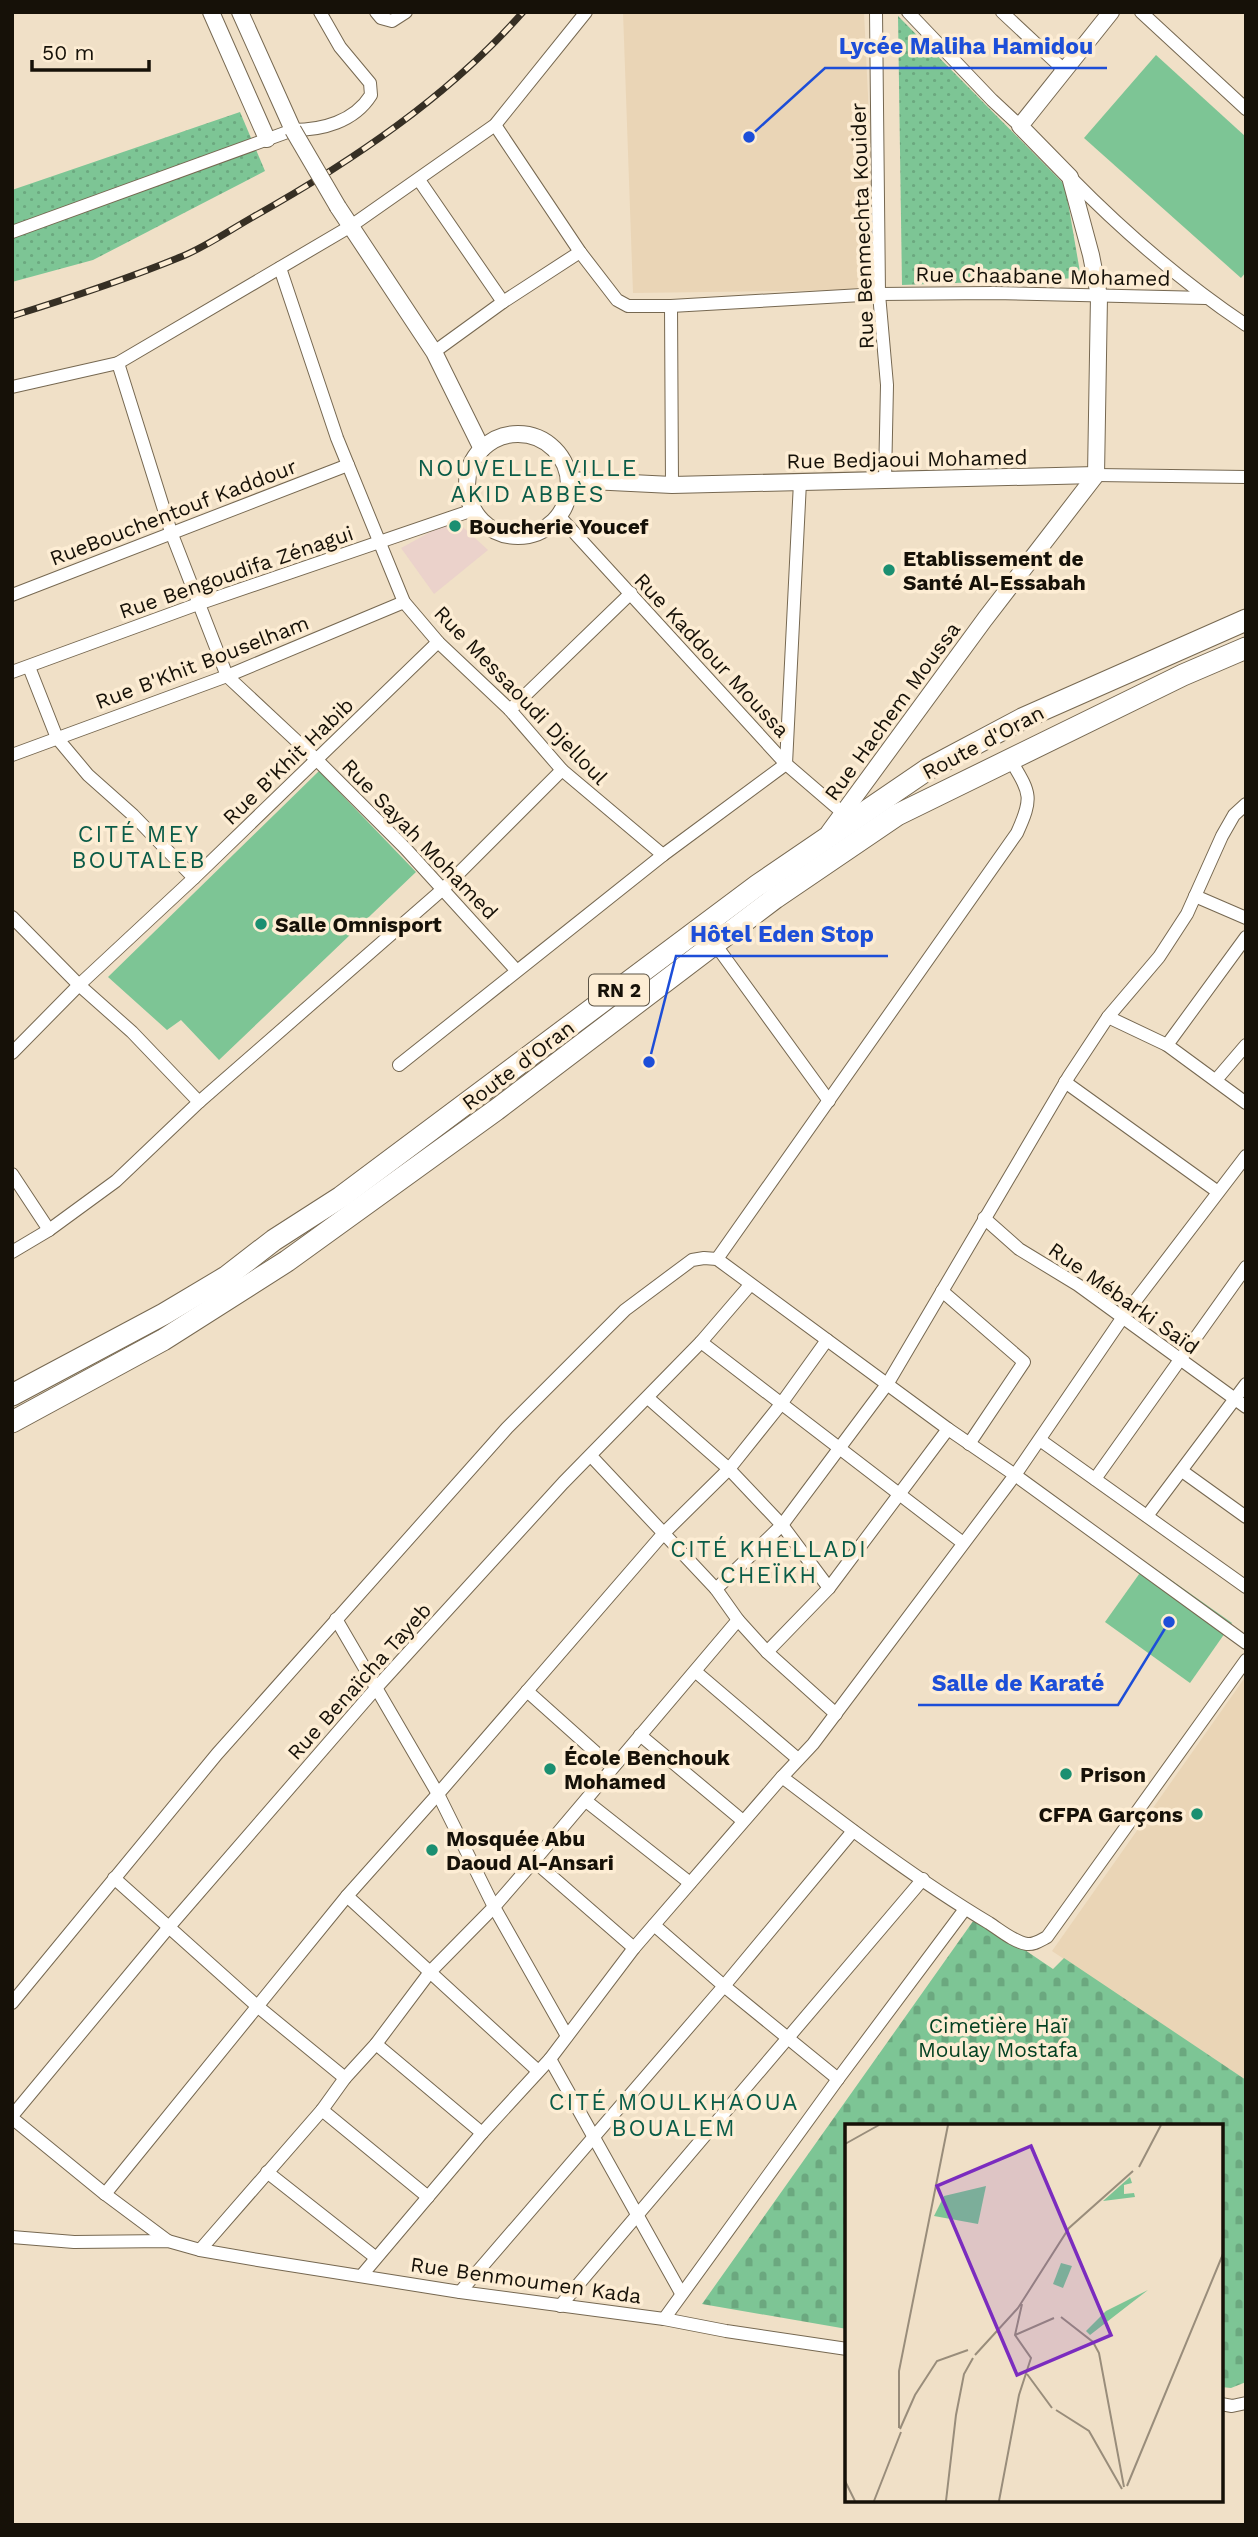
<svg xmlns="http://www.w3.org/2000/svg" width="1258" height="2537" font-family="'Work Sans',sans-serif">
  <defs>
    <pattern id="cemetery-stones" width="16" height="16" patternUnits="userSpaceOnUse" patternTransform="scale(1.75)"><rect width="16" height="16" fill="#7dc595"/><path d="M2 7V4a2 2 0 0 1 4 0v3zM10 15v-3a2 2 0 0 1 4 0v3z" fill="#6ba87f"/></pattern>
    <pattern id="park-dots" width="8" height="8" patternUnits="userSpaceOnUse" patternTransform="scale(1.75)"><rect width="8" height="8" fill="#7dc595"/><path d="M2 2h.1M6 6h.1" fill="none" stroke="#6ba87f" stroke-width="1.8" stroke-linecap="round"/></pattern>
  </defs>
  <rect width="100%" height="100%" fill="#f0e0c7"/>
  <!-- commercial -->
  <path fill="#ebd2cb" d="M 454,519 L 488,550 L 434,594 L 401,548 Z"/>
  <!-- built -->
  <g fill="#ead5b6">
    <path d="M 623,12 L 864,12 L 876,262 L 867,264 L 868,280 L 861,282 L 856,290 L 633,293 Z"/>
    <path d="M 1246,1676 L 1246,2080 L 1052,1951 Z"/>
  </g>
  <!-- grass -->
  <g fill="#7dc595">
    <path d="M 1156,55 L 1246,137 L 1246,272 L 1241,278 L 1084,138 Z"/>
    <path d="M 319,771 L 416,872 L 219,1060 L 181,1020 L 167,1030 L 108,977 Z"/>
    <path d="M 1147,1563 L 1232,1623 L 1190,1683 L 1105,1622 Z"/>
  </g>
  <!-- cemetery -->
  <path fill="url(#cemetery-stones)" d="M 976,1917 L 1053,1969 L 1064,1958 L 1246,2080 L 1246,2382 L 1231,2388 L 1221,2387 L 1221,2126 L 847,2126 L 847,2329 L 702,2304 Z"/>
  <!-- park -->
  <g fill="url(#park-dots)">
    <path d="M 898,16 L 1065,185 L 1081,278 L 902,285 Z"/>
    <path d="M 240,112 L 265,171 L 93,260 L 12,282 L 12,190 Z"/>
  </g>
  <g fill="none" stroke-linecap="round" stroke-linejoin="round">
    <defs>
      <g id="minor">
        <path d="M 376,12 L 381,18 L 392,21 L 406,12"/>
        <path d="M 876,12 L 879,294 L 887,385 L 885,480"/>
        <path d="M 908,12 L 992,100 L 1020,126"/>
        <path d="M 1002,12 L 1064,70"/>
        <path d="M 1141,12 L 1246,109"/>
        <path d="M 495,125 L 580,252 L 617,300 L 628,306 L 671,306 L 879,294 L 993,293 L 1206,298"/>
        <path d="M 1070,177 C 1124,232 1182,282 1246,325"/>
        <path d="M 419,180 L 503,302"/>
        <path d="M 12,232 L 293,130 C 322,130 354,122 371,95 L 370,83 L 340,47 L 320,12"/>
        <path d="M 280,268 L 337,438 L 404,602 L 438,642 L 510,710 L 562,770 L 663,855"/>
        <path d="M 671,306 L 672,485"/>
        <path d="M 434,352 L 503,302 L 580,252"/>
        <path d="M 118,363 L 171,532 L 227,676 L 317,760 L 405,848 L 516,970"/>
        <path d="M 12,387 L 118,363 L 351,226 L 495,125 L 586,12"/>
        <path d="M 1096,475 L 1246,477"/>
        <path d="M 560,517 L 786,764 L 843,813"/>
        <path d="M 12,595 L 348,465"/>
        <path d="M 29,667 L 57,738 L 88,775 L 133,815 L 194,878"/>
        <path d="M 12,672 L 198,604 L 473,510"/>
        <path d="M 510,710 L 631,593"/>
        <path d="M 12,755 L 227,676 L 404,602"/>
        <path d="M 1195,896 L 1246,918"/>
        <path d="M 12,917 L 79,985 L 132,1032 L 199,1102 L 116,1181 L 49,1230 L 12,1252"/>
        <path d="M 715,944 L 829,1101"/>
        <path d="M 1108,1017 L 1167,1045 L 1246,1103"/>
        <path d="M 1167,1045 L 1246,937"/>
        <path d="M 12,1053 L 79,985 L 194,878 L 438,642"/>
        <path d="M 399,1065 L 663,855 L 786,764 L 800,482"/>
        <path d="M 1216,1080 L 1246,1045"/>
        <path d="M 1065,1082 L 1218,1192"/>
        <path d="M 199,1102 L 443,889 L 562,770"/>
        <path d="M 1246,1156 L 1123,1317 L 1015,1475 L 813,1744 L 782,1777 C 849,1828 917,1880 989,1923 C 1000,1930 1014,1942 1027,1944 C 1034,1945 1041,1940 1047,1937 L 1246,1660"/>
        <path d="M 12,1174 L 49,1230"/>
        <path d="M 984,1218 L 1019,1249 L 1078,1285 L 1246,1407"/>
        <path d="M 717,1259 L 1017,833 C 1034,796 1030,793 1010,759"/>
        <path d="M 942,1291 L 1024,1362 L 969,1444"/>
        <path d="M 701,1342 L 963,1543"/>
        <path d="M 648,1398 L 729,1469 L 782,1525 L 829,1588"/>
        <path d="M 1040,1440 L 1246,1587"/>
        <path d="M 591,1456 L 716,1589 L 738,1620 L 767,1652 L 836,1714"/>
        <path d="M 1182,1471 L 1246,1517"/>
        <path d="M 1095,1479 L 1246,1267"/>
        <path d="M 1147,1516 L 1246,1384"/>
        <path d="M 716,1589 L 782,1525 L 888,1383 L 1069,1076 L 1108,1017 L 1159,957 L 1187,914 L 1222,836 L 1234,815 L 1246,804"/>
        <path d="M 336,1619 L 438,1794 L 494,1907 L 567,2036"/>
        <path d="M 767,1652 L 829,1588 L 948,1429"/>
        <path d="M 696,1672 L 798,1759"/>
        <path d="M 527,1691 L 612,1767"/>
        <path d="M 640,1735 L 743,1821"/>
        <path d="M 586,1801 L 690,1883"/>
        <path d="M 534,1861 L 634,1948"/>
        <path d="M 114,1878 L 257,2006 L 345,2078"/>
        <path d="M 347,1896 L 538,2071"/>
        <path d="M 654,1925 L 724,1986 L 838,2079"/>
        <path d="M 12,2003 L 217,1754 L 507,1428 L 625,1310 L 692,1260 L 704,1258 L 717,1259 L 948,1429 L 1015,1475 L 1246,1643"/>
        <path d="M 376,2044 L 482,2133"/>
        <path d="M 550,2059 L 681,2293"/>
        <path d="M 322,2110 L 428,2197"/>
        <path d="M 12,2116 L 169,1927 L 377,1687 L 563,1483 L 701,1342 L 750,1285"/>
        <path d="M 12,2118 L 105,2194 L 168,2241"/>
        <path d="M 267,2172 L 375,2257"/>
        <path d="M 105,2194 L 347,1896 L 438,1794 L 663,1534 L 729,1469 L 781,1404 L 827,1340"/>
        <path d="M 12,2237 L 74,2242 L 168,2241 L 200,2250 L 258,2260 L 460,2292 L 664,2319 L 726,2331 L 847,2349"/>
        <path d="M 200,2250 L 322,2110 L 345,2078 L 376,2044 L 430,1972 L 494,1907 L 534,1861 L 738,1620"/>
        <path d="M 362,2275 L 482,2133 L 550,2059 L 634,1948 L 782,1777"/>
        <path d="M 460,2292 L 724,1986 L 853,1831"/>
        <path d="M 560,2306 L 923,1879"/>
        <path d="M 664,2319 L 838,2079 L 965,1909"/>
        <path d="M 1221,2404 L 1232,2406 L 1246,2403"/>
      </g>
      <g id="tertiary">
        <path d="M 211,12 L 267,139"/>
        <path d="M 240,12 L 293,130"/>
        <path d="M 338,207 L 434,352 L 482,449"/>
        <circle cx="518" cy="485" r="51"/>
        <path d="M 570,480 L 672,485 L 1096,475"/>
        <path d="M 829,832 L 985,619 L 1096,475 L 1099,296 L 1091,255 L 1070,177 L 1020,126 L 1111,12"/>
      </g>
      <g id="primary">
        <path d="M 12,1395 L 164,1314 L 226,1277 L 274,1240 L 341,1197 L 758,885 L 928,769 L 1024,718 L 1246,620"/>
        <path d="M 12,1422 L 163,1340 L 287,1261 L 496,1110 L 775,898 L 897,815 L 1183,675 L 1246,648"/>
      </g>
    </defs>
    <!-- minor casing -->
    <use href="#minor" stroke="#766851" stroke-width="14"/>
    <!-- tertiary casing -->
    <use href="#tertiary" stroke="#766851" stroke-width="18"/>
    <!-- primary casing -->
    <use href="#primary" stroke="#766851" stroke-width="23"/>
    <!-- minor -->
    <use href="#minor" stroke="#fff" stroke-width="12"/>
    <!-- tertiary -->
    <use href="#tertiary" stroke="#fff" stroke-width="16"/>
    <!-- primary -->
    <use href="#primary" stroke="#fff" stroke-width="21"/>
    <defs>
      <path id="rail" d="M 12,316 C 70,298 127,279 183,256 C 207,246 230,230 253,217 C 351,162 448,97 523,12"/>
    </defs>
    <!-- rail casing -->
    <use href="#rail" stroke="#362f24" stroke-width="7"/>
    <!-- rail -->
    <use href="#rail" stroke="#fdedd4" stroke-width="4.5" stroke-dasharray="13" stroke-linecap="butt"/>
    <defs>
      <path id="tertiary-bridge" d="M 293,130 L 338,207"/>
    </defs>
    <!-- tertiary-bridge casing -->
    <use href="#tertiary-bridge" stroke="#766851" stroke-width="18" stroke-linecap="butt"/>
    <!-- tertiary-bridge -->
    <use href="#tertiary-bridge" stroke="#fff" stroke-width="16"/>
  </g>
  <!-- markers -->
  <g fill="#1b8f71" stroke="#fdedd4" stroke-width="2.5">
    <circle cx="455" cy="526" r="7"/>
    <circle cx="889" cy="570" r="7"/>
    <circle cx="261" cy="924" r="7"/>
    <circle cx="550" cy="1769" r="7"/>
    <circle cx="1066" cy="1774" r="7"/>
    <circle cx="1197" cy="1814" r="7"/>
    <circle cx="432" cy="1850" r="7"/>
  </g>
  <g text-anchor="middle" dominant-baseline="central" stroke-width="7" stroke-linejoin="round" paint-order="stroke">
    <!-- shield labels -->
    <rect fill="#fdedd4" stroke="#5b5345" stroke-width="2" x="589" y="974.5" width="60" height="31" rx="5"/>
    <g font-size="19" font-weight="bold" fill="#161108">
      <text x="619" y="990">RN 2</text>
    </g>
    <!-- street labels -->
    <g font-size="21" fill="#161108" stroke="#fdedd4">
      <text transform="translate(862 226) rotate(-92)">Rue Benmechta Kouider</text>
      <text transform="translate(1043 276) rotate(1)">Rue Chaabane Mohamed</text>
      <text transform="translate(907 459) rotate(-1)">Rue Bedjaoui Mohamed</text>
      <text transform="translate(173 512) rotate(-21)">RueBouchentouf Kaddour</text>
      <text transform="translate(236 572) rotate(-19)">Rue Bengoudifa Zénagui</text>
      <text transform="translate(712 655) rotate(47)">Rue Kaddour Moussa</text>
      <text transform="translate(202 662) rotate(-21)">Rue B'Khit Bouselham</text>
      <text transform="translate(521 695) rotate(46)">Rue Messaoudi Djelloul</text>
      <text transform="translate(892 711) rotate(-54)">Rue Hachem Moussa</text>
      <text transform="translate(983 742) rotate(-28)">Route d'Oran</text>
      <text transform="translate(288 761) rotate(-44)">Rue B'Khit Habib</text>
      <text transform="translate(420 839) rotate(46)">Rue Sayah Mohamed</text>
      <text transform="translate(518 1065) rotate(-37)">Route d'Oran</text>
      <text transform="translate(1124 1298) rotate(35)">Rue Mébarki Saïd</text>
      <text transform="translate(359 1681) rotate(-48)">Rue Benaïcha Tayeb</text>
      <text transform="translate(526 2280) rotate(8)">Rue Benmoumen Kada</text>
    </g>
    <!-- poi labels -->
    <g font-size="21" font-weight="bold" fill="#161108" stroke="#fdedd4" text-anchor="start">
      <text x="469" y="526">Boucherie Youcef</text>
      <text x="903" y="558">Etablissement de<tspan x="903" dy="24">Santé Al-Essabah</tspan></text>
      <text x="275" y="924">Salle Omnisport</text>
      <text x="564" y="1757">École Benchouk<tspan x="564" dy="24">Mohamed</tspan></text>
      <text x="1080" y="1774">Prison</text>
      <text x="1183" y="1814" text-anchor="end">CFPA Garçons</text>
      <text x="446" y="1838">Mosquée Abu<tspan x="446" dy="24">Daoud Al-Ansari</tspan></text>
    </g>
    <!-- park labels -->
    <g font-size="21" fill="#034122" stroke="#fdedd4">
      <text x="998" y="2025">Cimetière Haï<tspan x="998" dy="24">Moulay Mostafa</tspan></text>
    </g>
    <!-- neighbourhood labels -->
    <g font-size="23" letter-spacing="2" fill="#0b5c48" stroke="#fdedd4">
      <text x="528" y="468">NOUVELLE VILLE<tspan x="528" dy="26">AKID ABBÈS</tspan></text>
      <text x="139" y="834">CITÉ MEY<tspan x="139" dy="26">BOUTALEB</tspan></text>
      <text x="769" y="1549">CITÉ KHELLADI<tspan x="769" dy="26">CHEÏKH</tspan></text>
      <text x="674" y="2102">CITÉ MOULKHAOUA<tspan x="674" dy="26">BOUALEM</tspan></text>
    </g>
  </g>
  <!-- overview -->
  <g transform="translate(845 2124)">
    <rect width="378" height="378" fill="#f0e0c7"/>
    <path d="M 216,139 L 227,142 L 218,164 L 208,160 Z" fill="#7dc595"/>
    <path d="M 141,62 L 133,100 L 89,92 L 99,72 Z" fill="#7dc595"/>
    <path d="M 285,53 L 287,59 L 279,61 L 279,70 L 289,69 L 290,73 L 258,77 ZM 303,166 L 245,211 L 241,207 L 261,187 Z" fill="#7dc595"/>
    <path fill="none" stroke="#998d7b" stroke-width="2" d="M 0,20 L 34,1M 294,43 L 316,1M 216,193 L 248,218 L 254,229 L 279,363M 170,211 L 209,194M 130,231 L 173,184 L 224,104 L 288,47M 182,250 L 207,284M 211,286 L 244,307 L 277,365M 54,304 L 54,247 L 103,1M 55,305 L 70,271 L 92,237 L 123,226M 0,357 L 10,377M 282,362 L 378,130M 29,377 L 56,308M 101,377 L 111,291 L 119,250 L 128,234M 154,377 L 174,271 L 186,234 L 170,211 L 177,180"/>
    <path fill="#7b2cbf" fill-opacity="0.15" stroke="#7b2cbf" stroke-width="3.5" d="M 186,22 L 266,211 L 172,251 L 92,62 Z"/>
    <rect width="378" height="378" fill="none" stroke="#161108" stroke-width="3.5"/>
  </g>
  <!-- callouts -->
  <path fill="none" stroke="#1d4ed8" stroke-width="2.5" d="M749 137L825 68H1107M649 1062L676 956H888M1169 1622L1118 1705H918"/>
  <g fill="#1d4ed8" stroke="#fdedd4" stroke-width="2.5">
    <circle cx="749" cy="137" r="7"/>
    <circle cx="649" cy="1062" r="7"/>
    <circle cx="1169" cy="1622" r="7"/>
  </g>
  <g font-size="23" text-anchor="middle" font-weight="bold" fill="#1d4ed8" stroke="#fdedd4" stroke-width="7" stroke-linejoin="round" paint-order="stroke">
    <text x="966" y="54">Lycée Maliha Hamidou</text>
    <text x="782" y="942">Hôtel Eden Stop</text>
    <text x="1018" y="1691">Salle de Karaté</text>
  </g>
  <!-- border -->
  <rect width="1258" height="2537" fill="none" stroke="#161108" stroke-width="28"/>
  <!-- scale -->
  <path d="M32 60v10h117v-10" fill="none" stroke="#161108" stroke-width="3.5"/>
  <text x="42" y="60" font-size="21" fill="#161108" stroke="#fdedd4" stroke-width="5" paint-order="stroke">50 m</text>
</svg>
